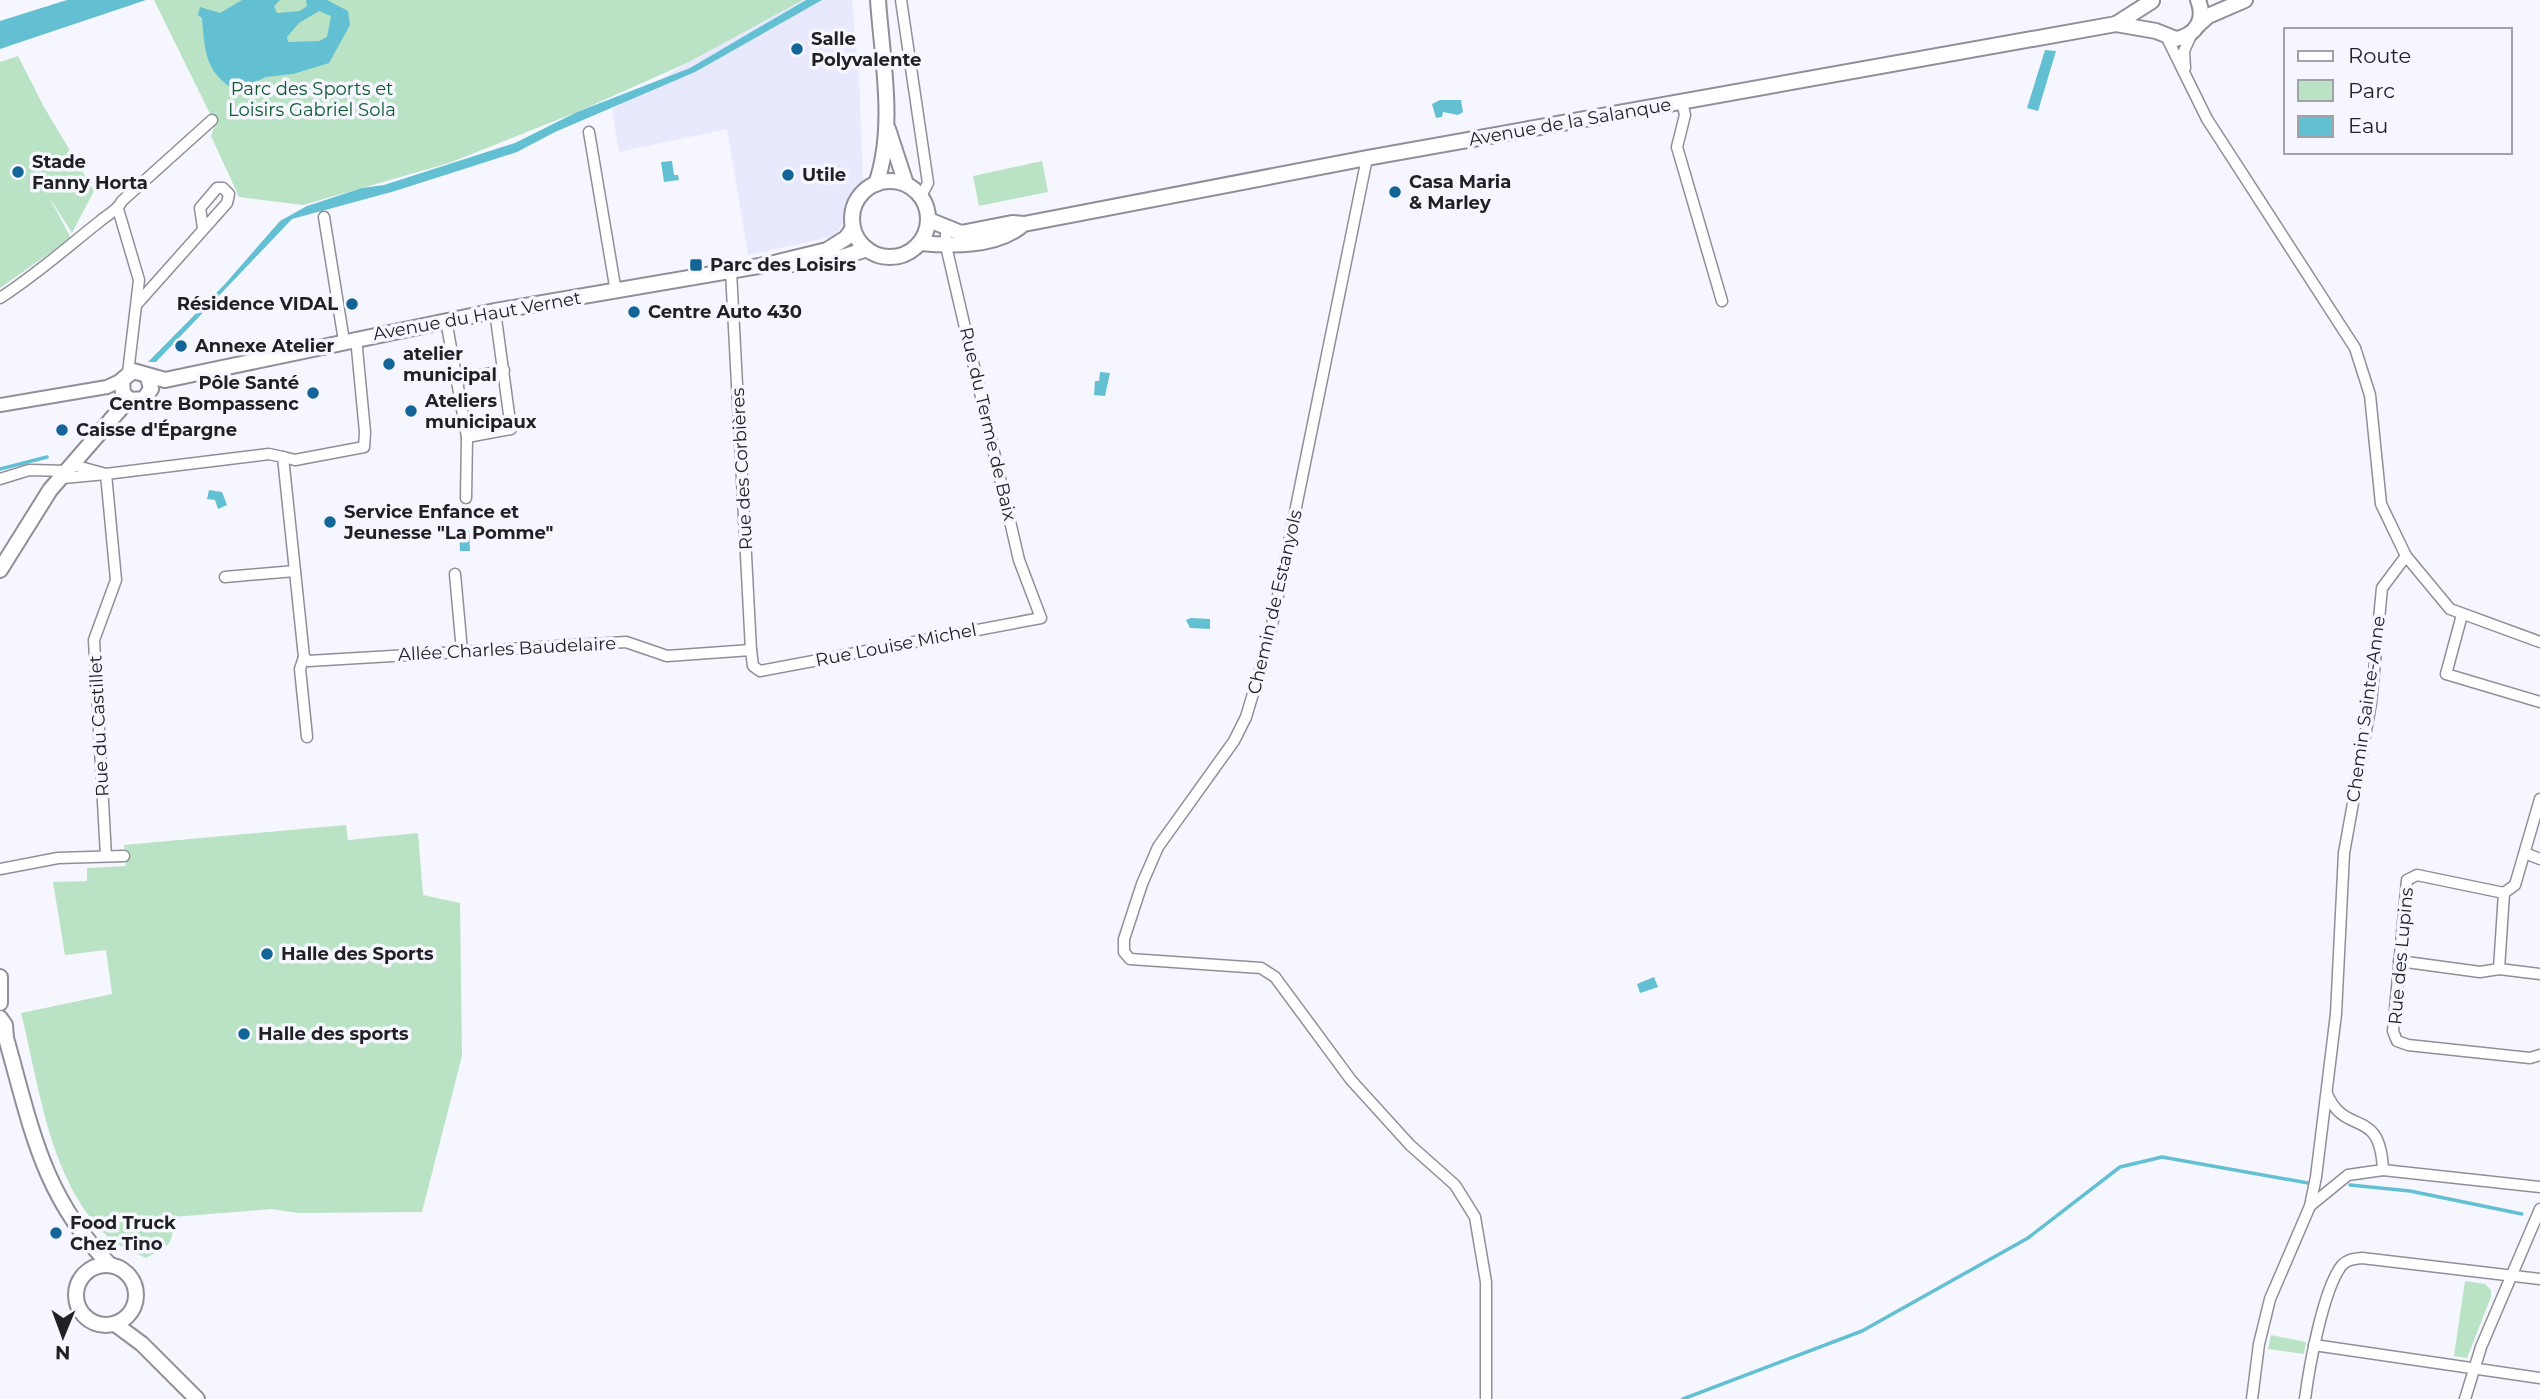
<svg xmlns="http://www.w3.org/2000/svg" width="2540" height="1399" font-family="Montserrat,sans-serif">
  <rect width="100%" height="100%" fill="#f6f6ff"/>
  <!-- built -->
  <path fill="#e8e9fc" d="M 803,0 L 852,0 L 859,75 L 863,184 L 836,236 L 748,255 L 727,129 L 619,152 L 612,110 L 687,63 Z"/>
  <!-- green -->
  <g fill="#b9e3c4">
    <path d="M 154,0 L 803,0 L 687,63 L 577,112 L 449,163 L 303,205 L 239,197 L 211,136 L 215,124 Z"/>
    <path d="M 18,56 L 44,107 L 94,191 L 72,233 L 49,197 L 71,238 L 0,288 L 0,62 Z"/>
    <path d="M 1042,161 L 1048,192 L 979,206 L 973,176 Z"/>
    <path d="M 346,825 L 348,840 L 418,833 L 423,895 L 460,903 L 462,1056 L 422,1212 L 299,1213 L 271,1209 L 173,1217 C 173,1246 171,1244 146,1258 C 134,1252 117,1246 108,1237 C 49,1181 40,1088 21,1013 L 112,994 L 106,950 L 65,955 L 53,882 L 87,881 L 87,868 L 126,866 L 124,845 Z"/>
    <path d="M 2465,1281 L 2485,1284 L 2491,1290 L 2491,1297 L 2467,1358 L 2454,1356 Z"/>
    <path d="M 2271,1335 L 2306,1342 L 2304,1354 L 2268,1349 Z"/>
  </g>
  <!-- water -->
  <g fill="#62c0d2" fill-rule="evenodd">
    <path d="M 67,0 L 146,0 L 0,49 L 0,21 Z"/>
    <path d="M 242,0 L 280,0 L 274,6 L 277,13 L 300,11 L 307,6 L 306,0 L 327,0 L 348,11 L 350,25 L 329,63 L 293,74 L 266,77 L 236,91 C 205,72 205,52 202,18 L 198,15 L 200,7 L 220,13 ZM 319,11 L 331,16 L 327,37 L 319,41 L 288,42 L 287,37 L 299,23 Z"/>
    <path d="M 806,0 L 822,0 L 695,72 L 555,132 L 517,152 L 395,191 L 292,219 L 156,362 L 148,362 L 225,284 L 280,221 L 307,206 L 362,188 L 384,185 L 515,143 L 577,112 L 690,68 Z"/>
    <path d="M 2045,50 L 2056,51 L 2038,111 L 2027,108 Z"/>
    <path d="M 1440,100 L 1461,100 L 1463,112 L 1458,115 L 1443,112 L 1442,117 L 1436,118 L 1432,104 Z"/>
    <path d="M 672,161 L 674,175 L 678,175 L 679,180 L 664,182 L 661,162 Z"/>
    <path d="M 1100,372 L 1110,373 L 1105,396 L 1094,395 L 1095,381 L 1099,381 Z"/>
    <path d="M 209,490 L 222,492 L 227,505 L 218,509 L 215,500 L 207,499 Z"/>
    <path d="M 459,530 L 469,530 L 470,551 L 460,551 Z"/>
    <path d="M 1191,618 L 1210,619 L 1210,629 L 1190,628 L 1186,620 Z"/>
    <path d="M 1654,977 L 1658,987 L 1640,993 L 1637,984 Z"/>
  </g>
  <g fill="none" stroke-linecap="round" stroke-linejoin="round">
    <!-- stream -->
    <g stroke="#62c0d2" stroke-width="3.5">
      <path d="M 0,469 L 47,457"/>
      <path d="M 2350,1185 L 2410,1191 L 2522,1214"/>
      <path d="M 1683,1399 L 1862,1331 L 2028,1238 L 2120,1167 L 2162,1157 L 2308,1183"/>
    </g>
    <defs>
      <g id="minor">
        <path d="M 901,0 L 928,183 L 921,196"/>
        <path d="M 2167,38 L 2207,119 L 2355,348 L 2370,395 L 2381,504 L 2406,556 L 2382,588 L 2371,703 L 2344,853 L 2336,1014 L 2316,1177 L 2310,1206 L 2270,1299 L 2259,1344 L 2252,1399"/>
        <path d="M 2185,68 L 2184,51 L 2192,33"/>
        <path d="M 1682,102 L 1685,115 L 1677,147 L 1722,301"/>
        <path d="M 589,132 L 616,292"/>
        <path d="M 1367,158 L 1269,640 L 1246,717 L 1234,741 L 1158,847 L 1142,884 L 1124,939 L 1124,952 L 1130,959 L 1261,968 L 1275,977 L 1351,1080 L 1410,1145 L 1455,1185 L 1475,1217 L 1486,1282 L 1486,1399"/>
        <path d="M 118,209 L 139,280 L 128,373"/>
        <path d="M 324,217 L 344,341"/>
        <path d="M 731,271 L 751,650 L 753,666 L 760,671 L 1041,618 L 1019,560 L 946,246 L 946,229"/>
        <path d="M 0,298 C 36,275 66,248 99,222 C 108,214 117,211 122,201 L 212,120"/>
        <path d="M 138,303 L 227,203 L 229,194 L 223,188 L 217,188 L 200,208 L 203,228"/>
        <path d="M 446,320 L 467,437 L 466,498"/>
        <path d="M 457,380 L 504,370"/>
        <path d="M 467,437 L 511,429 L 495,311"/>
        <path d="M 283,457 L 295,460 L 364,447 L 365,432 L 356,338"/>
        <path d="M 63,478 L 106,474 L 73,465"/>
        <path d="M 0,479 L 29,470 L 68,471"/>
        <path d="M 2406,556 L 2450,609 L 2540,642"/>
        <path d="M 455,574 L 462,651"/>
        <path d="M 225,577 L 295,571"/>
        <path d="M 2462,615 L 2446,674 L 2540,702"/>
        <path d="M 304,657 L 308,661 L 626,642 L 667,656 L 751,650"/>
        <path d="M 304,657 L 300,669 L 307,737"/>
        <path d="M 2525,853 L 2540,859"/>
        <path d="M 106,856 L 94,640 L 116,580 L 106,474 L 269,454 L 283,457 L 304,657"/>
        <path d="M 0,869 L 58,858 L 124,856"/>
        <path d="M 2504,893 L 2417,875 L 2407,880 L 2393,1031 L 2397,1041 L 2408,1045 L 2530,1058 L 2540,1055"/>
        <path d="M 2504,893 L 2515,885 L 2540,799"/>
        <path d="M 2399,961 L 2480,972 L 2499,969 L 2540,974"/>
        <path d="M 2499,969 L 2504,893"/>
        <path d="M 2383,1170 L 2540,1187"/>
        <path d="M 2310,1206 L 2348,1175 L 2383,1170 C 2380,1105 2346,1138 2327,1094"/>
        <path d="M 2314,1345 L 2540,1378"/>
        <path d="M 2305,1399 C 2309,1368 2323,1289 2342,1265 C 2348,1259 2354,1259 2362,1258 L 2540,1279"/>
        <path d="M 2465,1399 L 2481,1347 L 2540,1209"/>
      </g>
      <path id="tertiary" d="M 0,405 L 107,387 L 122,380"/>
      <g id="secondary">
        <path d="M 2116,24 L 2152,1"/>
        <path d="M 2198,25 L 2208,16 L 2245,0"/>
        <path d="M 888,129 L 906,184"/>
        <circle cx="890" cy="219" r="38"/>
        <path d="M 876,184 C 896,127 882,59 878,0"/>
        <path d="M 929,220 L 961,233 L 1012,223 L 1024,224 L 1367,158 L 2116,24 L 2156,31 L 2176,39 C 2196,35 2206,20 2198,0"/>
        <path d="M 920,243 C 951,246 993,247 1020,227"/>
        <path d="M 792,264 L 827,262 L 867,249"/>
        <path d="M 148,377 L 151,389 L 144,399 L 131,400 L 123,394 L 122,380 L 133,371 L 165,380 L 495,311 L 770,264 L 827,250 L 846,238 L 853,228"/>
        <path d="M 0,570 L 50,490 L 122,407 L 126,398"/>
        <path d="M 0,977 L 0,1003"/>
        <path d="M 0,1018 L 5,1025 L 6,1038 C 31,1126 42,1196 109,1264"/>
        <circle cx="106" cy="1295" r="30"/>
        <path d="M 115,1324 L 142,1344 L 197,1399"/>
      </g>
    </defs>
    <!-- minor casing -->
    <use href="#minor" stroke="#8f8f99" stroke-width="13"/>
    <!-- tertiary casing -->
    <use href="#tertiary" stroke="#8f8f99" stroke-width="16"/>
    <!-- secondary casing -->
    <use href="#secondary" stroke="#8f8f99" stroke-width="18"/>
    <!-- minor -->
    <use href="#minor" stroke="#fff" stroke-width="10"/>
    <!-- tertiary -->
    <use href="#tertiary" stroke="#fff" stroke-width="12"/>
    <!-- secondary -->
    <use href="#secondary" stroke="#fff" stroke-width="14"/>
  </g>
  <!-- markers -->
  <g fill="#136597" stroke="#f6f6ff" stroke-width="2.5">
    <circle cx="797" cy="49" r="7"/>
    <circle cx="18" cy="172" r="7"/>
    <circle cx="788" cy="175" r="7"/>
    <circle cx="1395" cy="192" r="7"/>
    <rect x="689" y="258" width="14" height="14" rx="3.5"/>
    <circle cx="352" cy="304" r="7"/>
    <circle cx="634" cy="312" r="7"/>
    <circle cx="181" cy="346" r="7"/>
    <circle cx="389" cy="364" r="7"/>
    <circle cx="313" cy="393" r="7"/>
    <circle cx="411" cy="411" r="7"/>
    <circle cx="62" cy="430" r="7"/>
    <circle cx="330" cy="522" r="7"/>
    <circle cx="267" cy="954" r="7"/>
    <circle cx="244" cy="1034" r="7"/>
    <circle cx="56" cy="1233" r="7"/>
  </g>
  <g text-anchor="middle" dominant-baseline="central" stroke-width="7" stroke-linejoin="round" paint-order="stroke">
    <!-- poi labels -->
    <g font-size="18" font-weight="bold" fill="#212125" stroke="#f6f6ff" text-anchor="start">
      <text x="811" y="39">Salle<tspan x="811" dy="21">Polyvalente</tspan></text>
      <text x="32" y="162">Stade<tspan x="32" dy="21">Fanny Horta</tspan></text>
      <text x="802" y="175">Utile</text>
      <text x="1409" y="182">Casa Maria<tspan x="1409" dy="21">&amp; Marley</tspan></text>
      <text x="710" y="265">Parc des Loisirs</text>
      <text x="338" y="304" text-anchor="end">Résidence VIDAL</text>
      <text x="648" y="312">Centre Auto 430</text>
      <text x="195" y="346">Annexe Atelier</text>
      <text x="403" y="354">atelier<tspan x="403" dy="21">municipal</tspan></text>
      <text x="299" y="383" text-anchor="end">Pôle Santé<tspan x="299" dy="21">Centre Bompassenc</tspan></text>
      <text x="425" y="401">Ateliers<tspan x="425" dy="21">municipaux</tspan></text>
      <text x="76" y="430">Caisse d'Épargne</text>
      <text x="344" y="512">Service Enfance et<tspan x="344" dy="21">Jeunesse "La Pomme"</tspan></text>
      <text x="281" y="954">Halle des Sports</text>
      <text x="258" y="1034">Halle des sports</text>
      <text x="70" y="1223">Food Truck<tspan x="70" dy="21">Chez Tino</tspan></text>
    </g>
    <!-- park labels -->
    <g font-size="18" fill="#0e5930" stroke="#f6f6ff">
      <text x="312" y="89">Parc des Sports et<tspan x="312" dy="21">Loisirs Gabriel Sola</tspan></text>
    </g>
    <!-- street labels -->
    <g font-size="18" fill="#212125" stroke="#f6f6ff">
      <text transform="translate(1570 122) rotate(-10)">Avenue de la Salanque</text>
      <text transform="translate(477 316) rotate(-10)">Avenue du Haut Vernet</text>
      <text transform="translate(988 424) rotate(77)">Rue du Terme de Baix</text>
      <text transform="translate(742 469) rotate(-93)">Rue des Corbières</text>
      <text transform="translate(1275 602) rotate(-77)">Chemin de Estanyols</text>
      <text transform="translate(896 645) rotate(-11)">Rue Louise Michel</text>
      <text transform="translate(507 649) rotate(-3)">Allée Charles Baudelaire</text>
      <text transform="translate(2366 709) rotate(-82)">Chemin Sainte-Anne</text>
      <text transform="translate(99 726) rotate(-93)">Rue du Castillet</text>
      <text transform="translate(2401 956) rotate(-85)">Rue des Lupins</text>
    </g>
  </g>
  <!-- legend -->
  <rect x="2284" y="28" width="228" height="126" fill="#f6f6ff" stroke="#a1a1a8" stroke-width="2"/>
  <rect x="2298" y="51" width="35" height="10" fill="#ffffff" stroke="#a1a1a8" stroke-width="2"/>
  <text x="2348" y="63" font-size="21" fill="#212125">Route</text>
  <rect x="2298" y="80" width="35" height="21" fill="#b9e3c4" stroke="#a1a1a8" stroke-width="2"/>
  <text x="2348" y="98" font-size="21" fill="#212125">Parc</text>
  <rect x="2298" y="116" width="35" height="21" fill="#62c0d2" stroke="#a1a1a8" stroke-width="2"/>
  <text x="2348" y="133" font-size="21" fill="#212125">Eau</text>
  <!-- north arrow -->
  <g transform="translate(63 1336) rotate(181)" stroke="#f6f6ff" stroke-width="5" paint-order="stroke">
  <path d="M0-5L12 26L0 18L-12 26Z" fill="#212125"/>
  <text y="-10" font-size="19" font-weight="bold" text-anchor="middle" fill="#212125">N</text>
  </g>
</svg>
